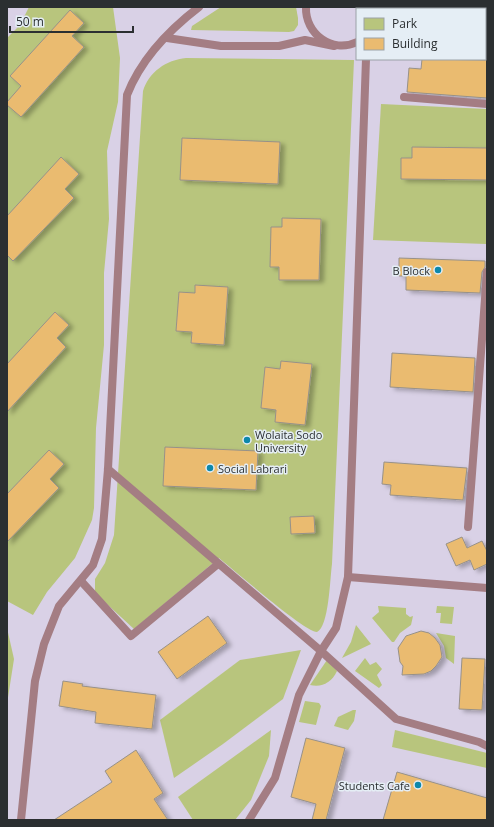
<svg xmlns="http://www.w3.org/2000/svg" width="494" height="827" font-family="'Open Sans',sans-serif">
  <defs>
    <filter id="shadow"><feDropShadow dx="4.5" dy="2.5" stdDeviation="2" flood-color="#0004"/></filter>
  </defs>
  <rect width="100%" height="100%" fill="#d8e1e8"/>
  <!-- education -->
  <path fill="#d9d1e6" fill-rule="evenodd" d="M 7,7 L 487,7 L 487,820 L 7,820 ZM 357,9 L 485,9 L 485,59 L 357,59 Z"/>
  <!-- green -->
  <g fill="#b8c57d">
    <path d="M 29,7 L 113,7 L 120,58 L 118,102 L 107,151 L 109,219 L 104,273 L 104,345 L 96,428 L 94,508 L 92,520 L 75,558 L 47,592 L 33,615 L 7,601 L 7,38 L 20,25 Z"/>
    <path d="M 221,7 L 296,7 L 298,18 L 298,25 L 294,31 L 289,32 L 191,30 L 192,26 Z"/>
    <path d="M 186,58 L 354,60 L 332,564 C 330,578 329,627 317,632 C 305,632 234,570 219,558 L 134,629 L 95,593 L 95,579 L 105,563 L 114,535 L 143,91 C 149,72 166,60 186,58 Z"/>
    <path d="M 381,104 L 487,109 L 486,244 L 373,240 Z"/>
    <path d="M 378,606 L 406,608 L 406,614 L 410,617 L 413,616 L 411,625 L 400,633 L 394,642 L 392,642 L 372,618 L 379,612 Z"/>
    <path d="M 437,606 L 454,607 L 452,624 L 440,623 L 441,613 L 436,613 Z"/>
    <path d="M 356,625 L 371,644 L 342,658 L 351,642 Z"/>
    <path d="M 7,628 L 14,659 L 7,704 Z"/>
    <path d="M 436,633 L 455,636 L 454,664 L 446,658 L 444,646 Z"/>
    <path d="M 301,650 L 283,699 L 223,744 L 174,778 L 160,720 L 240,660 Z"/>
    <path d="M 365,658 L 370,665 L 376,662 L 382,669 L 377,675 L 382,685 L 379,688 L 355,671 Z"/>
    <path d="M 327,660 L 337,671 C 332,682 322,688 310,685 Z"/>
    <path d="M 305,701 L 319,703 L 321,706 L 316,725 L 299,722 Z"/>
    <path d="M 353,710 L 356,710 L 354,721 L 348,730 L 334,726 L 338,717 Z"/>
    <path d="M 271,730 L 269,756 L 251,800 L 235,820 L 193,820 L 178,797 Z"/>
    <path d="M 395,730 L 487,753 L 487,768 L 392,747 Z"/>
  </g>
  <!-- building -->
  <g fill="#eabb70" stroke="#979189" filter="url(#shadow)">
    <path d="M 70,10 L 84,23 L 72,36 L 84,47 L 21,117 L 7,105 L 7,102 L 21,86 L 10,76 Z"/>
    <path d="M 422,59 L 487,60 L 487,98 L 407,92 L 409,68 L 421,69 Z"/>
    <path d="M 182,138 L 280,142 L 278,184 L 180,180 Z"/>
    <path d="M 412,147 L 487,148 L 487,180 L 401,179 L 401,158 L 412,158 Z"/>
    <path d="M 61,157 L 79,174 L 65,189 L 74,198 L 13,261 L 7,255 L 7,216 Z"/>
    <path d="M 282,218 L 321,219 L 319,280 L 279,280 L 279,267 L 270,267 L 271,227 L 282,227 Z"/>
    <path d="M 399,258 L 485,261 L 485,267 L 482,272 L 480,293 L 406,290 L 406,276 L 399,276 Z"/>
    <path d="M 195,285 L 228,287 L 224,345 L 191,343 L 192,332 L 176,331 L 179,292 L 195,293 Z"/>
    <path d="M 55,312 L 69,325 L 57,338 L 66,347 L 7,412 L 7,364 Z"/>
    <path d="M 392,353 L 475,358 L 473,392 L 390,387 Z"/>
    <path d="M 281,361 L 312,364 L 305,425 L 275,422 L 276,410 L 261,408 L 265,367 L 280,369 Z"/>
    <path d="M 165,447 L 258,451 L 256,490 L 163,486 Z"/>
    <path d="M 49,450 L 64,464 L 50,479 L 59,488 L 7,542 L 7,494 Z"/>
    <path d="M 384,462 L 467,468 L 463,500 L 390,495 L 391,485 L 382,484 Z"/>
    <path d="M 314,516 L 315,533 L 291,534 L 290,517 Z"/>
    <path d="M 462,537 L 467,548 L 482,541 L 487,551 L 487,564 L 474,570 L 470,560 L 456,566 L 446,544 Z"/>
    <path d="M 208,616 L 227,643 L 177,679 L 158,652 Z"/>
    <path d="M 421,631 L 429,633 L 435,638 L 440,645 L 442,657 L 436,666 L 431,671 L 424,674 L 402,675 L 403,666 L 400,662 L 398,648 L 406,636 Z"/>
    <path d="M 462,658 L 485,659 L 482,710 L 459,709 Z"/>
    <path d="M 63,681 L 83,684 L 82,686 L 156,695 L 152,729 L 95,723 L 96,712 L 59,706 Z"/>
    <path d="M 306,738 L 345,748 L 326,820 L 312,820 L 316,804 L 291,797 Z"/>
    <path d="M 136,750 L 163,793 L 154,799 L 168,820 L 54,820 L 112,782 L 105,771 Z"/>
    <path d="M 397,772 L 487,798 L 487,820 L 383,820 Z"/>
  </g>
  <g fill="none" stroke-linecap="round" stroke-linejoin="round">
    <!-- lane -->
    <g stroke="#a47d83" stroke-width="8">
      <path d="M 306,7 C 305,34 332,54 357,42"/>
      <path d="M 378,7 L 378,9"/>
      <path d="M 478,7 L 487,8"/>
      <path d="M 485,32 L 487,32"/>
      <path d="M 167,38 L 221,46 L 279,46 L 305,40 L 334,46"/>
      <path d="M 404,97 L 487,104"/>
      <path d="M 108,469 L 321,651 L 396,719 L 479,742 L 487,746"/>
      <path d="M 468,527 L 487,272"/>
      <path d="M 348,577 L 487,588"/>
      <path d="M 81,581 L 131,636 L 218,564"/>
      <path d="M 21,820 L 35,681 L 44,644 L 59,606 L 93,565 L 102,539 L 108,469 L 127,95 C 141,59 169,30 199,7"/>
      <path d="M 249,820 L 275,778 L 299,695 L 321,651 L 336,628 L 348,577 L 366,59"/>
    </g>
  </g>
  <!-- markers -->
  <g fill="#0d88ab" stroke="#e5eef5" stroke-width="1.5">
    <circle cx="438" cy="270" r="4"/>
    <circle cx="247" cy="440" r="4"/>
    <circle cx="210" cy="468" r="4"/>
    <circle cx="418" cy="785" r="4"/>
  </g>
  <g text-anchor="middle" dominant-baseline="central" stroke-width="3" stroke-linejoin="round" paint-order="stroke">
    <!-- poi labels -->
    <g font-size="11" fill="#2b2f31" stroke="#e5eef5" text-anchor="end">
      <text x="430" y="270">B Block</text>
      <text x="255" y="434" text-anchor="start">Wolaita Sodo<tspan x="255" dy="13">University</tspan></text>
      <text x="218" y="468" text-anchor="start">Social Labrari</text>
      <text x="410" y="785">Students Cafe</text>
    </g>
  </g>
  <!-- border -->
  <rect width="494" height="827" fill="none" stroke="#2b2f31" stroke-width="16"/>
  <!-- legend -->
  <rect x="356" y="8" width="130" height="52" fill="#e5eef5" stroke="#9ba2a7"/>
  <rect x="364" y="18" width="20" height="12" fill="#b8c57d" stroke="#9ba2a7"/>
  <text x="392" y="28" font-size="12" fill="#2b2f31">Park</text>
  <rect x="364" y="38" width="20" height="12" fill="#eabb70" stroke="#9ba2a7"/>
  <text x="392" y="48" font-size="12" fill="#2b2f31">Building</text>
  <!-- scale -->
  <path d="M10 26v6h123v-6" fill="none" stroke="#2b2f31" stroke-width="2"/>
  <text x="16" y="26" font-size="12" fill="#2b2f31" stroke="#e5eef5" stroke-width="3" paint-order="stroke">50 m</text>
</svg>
